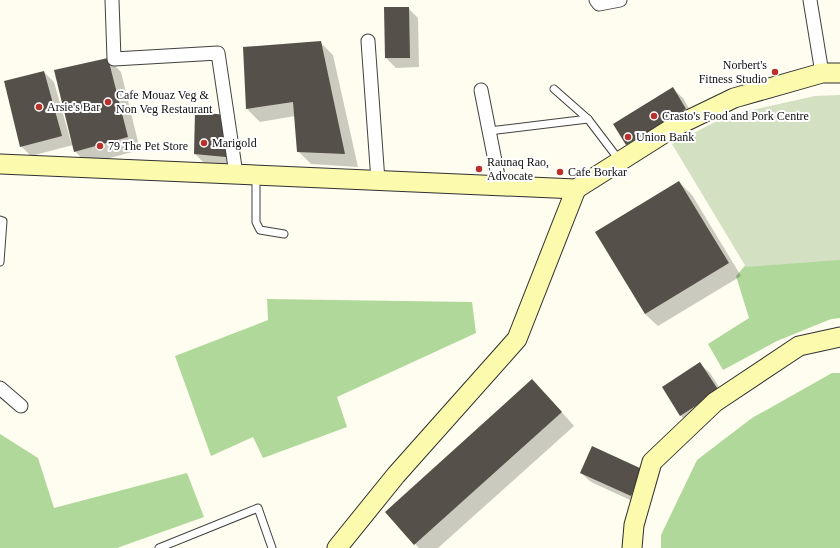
<svg xmlns="http://www.w3.org/2000/svg" width="840" height="548" font-family="'Times New Roman',serif">
  <rect width="100%" height="100%" fill="#fefdef"/>
  <!-- forest -->
  <g fill="#b0d89a">
    <path d="M 840,247 L 840,318 L 831,319 L 777,341 L 723,370 L 708,344 L 749,318 L 736,276 L 750,260 Z"/>
    <path d="M 267,299 L 472,302 L 476,333 L 337,397 L 347,427 L 263,458 L 253,437 L 211,456 L 175,356 L 268,320 Z"/>
    <path d="M 832,373 L 840,373 L 840,548 L 661,548 L 661,535 L 697,460 L 752,418 Z"/>
    <path d="M 0,434 L 38,458 L 54,508 L 187,473 L 204,517 L 117,548 L 0,548 Z"/>
  </g>
  <!-- cemetery -->
  <path fill="#d3e0c1" d="M 840,95 L 840,260 L 746,267 L 672,144 L 729,115 L 815,96 Z"/>
  <!-- shadow -->
  <g fill="#0003">
    <path d="M 408,8 L 418,18 L 419,67 L 396,68 L 386,58 Z"/>
    <path d="M 320,42 L 333,55 L 358,167 L 311,164 L 298,151 L 295,116 L 260,122 L 247,109 Z"/>
    <path d="M 108,59 L 121,72 L 140,150 L 87,164 L 75,151 L 73,145 L 31,156 L 21,146 L 44,72 L 54,82 L 71,142 L 72,142 Z"/>
    <path d="M 673,89 L 683,98 L 695,119 L 636,154 L 627,144 Z"/>
    <path d="M 226,116 L 236,126 L 236,167 L 205,164 L 195,154 Z"/>
    <path d="M 679,182 L 692,195 L 741,276 L 658,326 L 645,314 Z"/>
    <path d="M 700,364 L 710,373 L 728,401 L 690,425 L 680,415 Z"/>
    <path d="M 545,393 L 574,426 L 438,548 L 419,548 L 386,512 Z"/>
    <path d="M 581,473 L 652,480 L 641,505 L 591,482 Z"/>
  </g>
  <!-- building -->
  <g fill="#56504b">
    <path d="M 384,7 L 409,7 L 410,58 L 385,58 Z"/>
    <path d="M 321,41 L 345,154 L 297,152 L 293,102 L 246,109 L 243,47 Z"/>
    <path d="M 108,58 L 128,137 L 74,152 L 54,70 Z"/>
    <path d="M 44,71 L 62,136 L 20,147 L 4,81 Z"/>
    <path d="M 673,87 L 686,109 L 626,145 L 613,124 Z"/>
    <path d="M 195,112 L 227,115 L 226,157 L 194,154 Z"/>
    <path d="M 679,181 L 729,263 L 645,314 L 595,232 Z"/>
    <path d="M 700,362 L 719,391 L 680,416 L 662,387 Z"/>
    <path d="M 532,379 L 562,412 L 414,545 L 385,512 Z"/>
    <path d="M 592,446 L 642,469 L 631,496 L 580,473 Z"/>
  </g>
  <g fill="none" stroke-linecap="round" stroke-linejoin="round">
    <defs>
      <g id="lane">
        <path d="M 554,89 L 588,119 L 620,161"/>
        <path d="M 489,131 L 588,119"/>
        <path d="M 256,175 L 256,222 L 260,230 L 284,234"/>
        <path d="M 0,220 L 3,221 L 0,262"/>
        <path d="M 159,548 L 258,508 L 272,548"/>
      </g>
      <g id="street">
        <path d="M 112,0 L 114,59 L 218,53 L 236,174"/>
        <path d="M 596,0 L 599,4 L 620,0"/>
        <path d="M 810,0 L 822,73"/>
        <path d="M 368,41 L 378,181"/>
        <path d="M 481,90 L 500,186"/>
        <path d="M 0,388 L 21,406"/>
      </g>
      <g id="secondary">
        <path d="M 0,164 L 576,189 L 674,127 L 734,98 L 822,73 L 840,73"/>
        <path d="M 337,548 L 396,475 L 517,339 L 576,189"/>
        <path d="M 632,548 L 634,525 L 652,462 L 715,402 L 799,346 L 840,337"/>
      </g>
    </defs>
    <!-- lane casing -->
    <use href="#lane" stroke="#414141" stroke-width="9"/>
    <!-- street casing -->
    <use href="#street" stroke="#414141" stroke-width="15"/>
    <!-- secondary casing -->
    <use href="#secondary" stroke="#303030" stroke-width="21"/>
    <!-- lane -->
    <use href="#lane" stroke="#fff" stroke-width="7"/>
    <!-- street -->
    <use href="#street" stroke="#fff" stroke-width="13"/>
    <!-- secondary -->
    <use href="#secondary" stroke="#fbfaad" stroke-width="19"/>
  </g>
  <!-- markers -->
  <g fill="#b8322b" stroke="#fff" stroke-width="1.5">
    <circle cx="775" cy="72" r="4"/>
    <circle cx="108" cy="102" r="4"/>
    <circle cx="39" cy="107" r="4"/>
    <circle cx="654" cy="116" r="4"/>
    <circle cx="628" cy="137" r="4"/>
    <circle cx="204" cy="143" r="4"/>
    <circle cx="100" cy="146" r="4"/>
    <circle cx="479" cy="169" r="4"/>
    <circle cx="560" cy="172" r="4"/>
  </g>
  <g text-anchor="middle" dominant-baseline="central" stroke-width="4" stroke-linejoin="round" paint-order="stroke">
    <!-- poi labels -->
    <g font-size="12" fill="#0e0e0e" stroke="#fff" text-anchor="start">
      <text x="767" y="65" text-anchor="end">Norbert's<tspan x="767" dy="14">Fitness Studio</tspan></text>
      <text x="116" y="95">Cafe Mouaz Veg &amp;<tspan x="116" dy="14">Non Veg Restaurant</tspan></text>
      <text x="47" y="107">Arsie's Bar</text>
      <text x="662" y="116">Crasto's Food and Pork Centre</text>
      <text x="636" y="137">Union Bank</text>
      <text x="212" y="143">Marigold</text>
      <text x="108" y="146">79 The Pet Store</text>
      <text x="487" y="162">Raunaq Rao,<tspan x="487" dy="14">Advocate</tspan></text>
      <text x="568" y="172">Cafe Borkar</text>
    </g>
  </g>
</svg>
